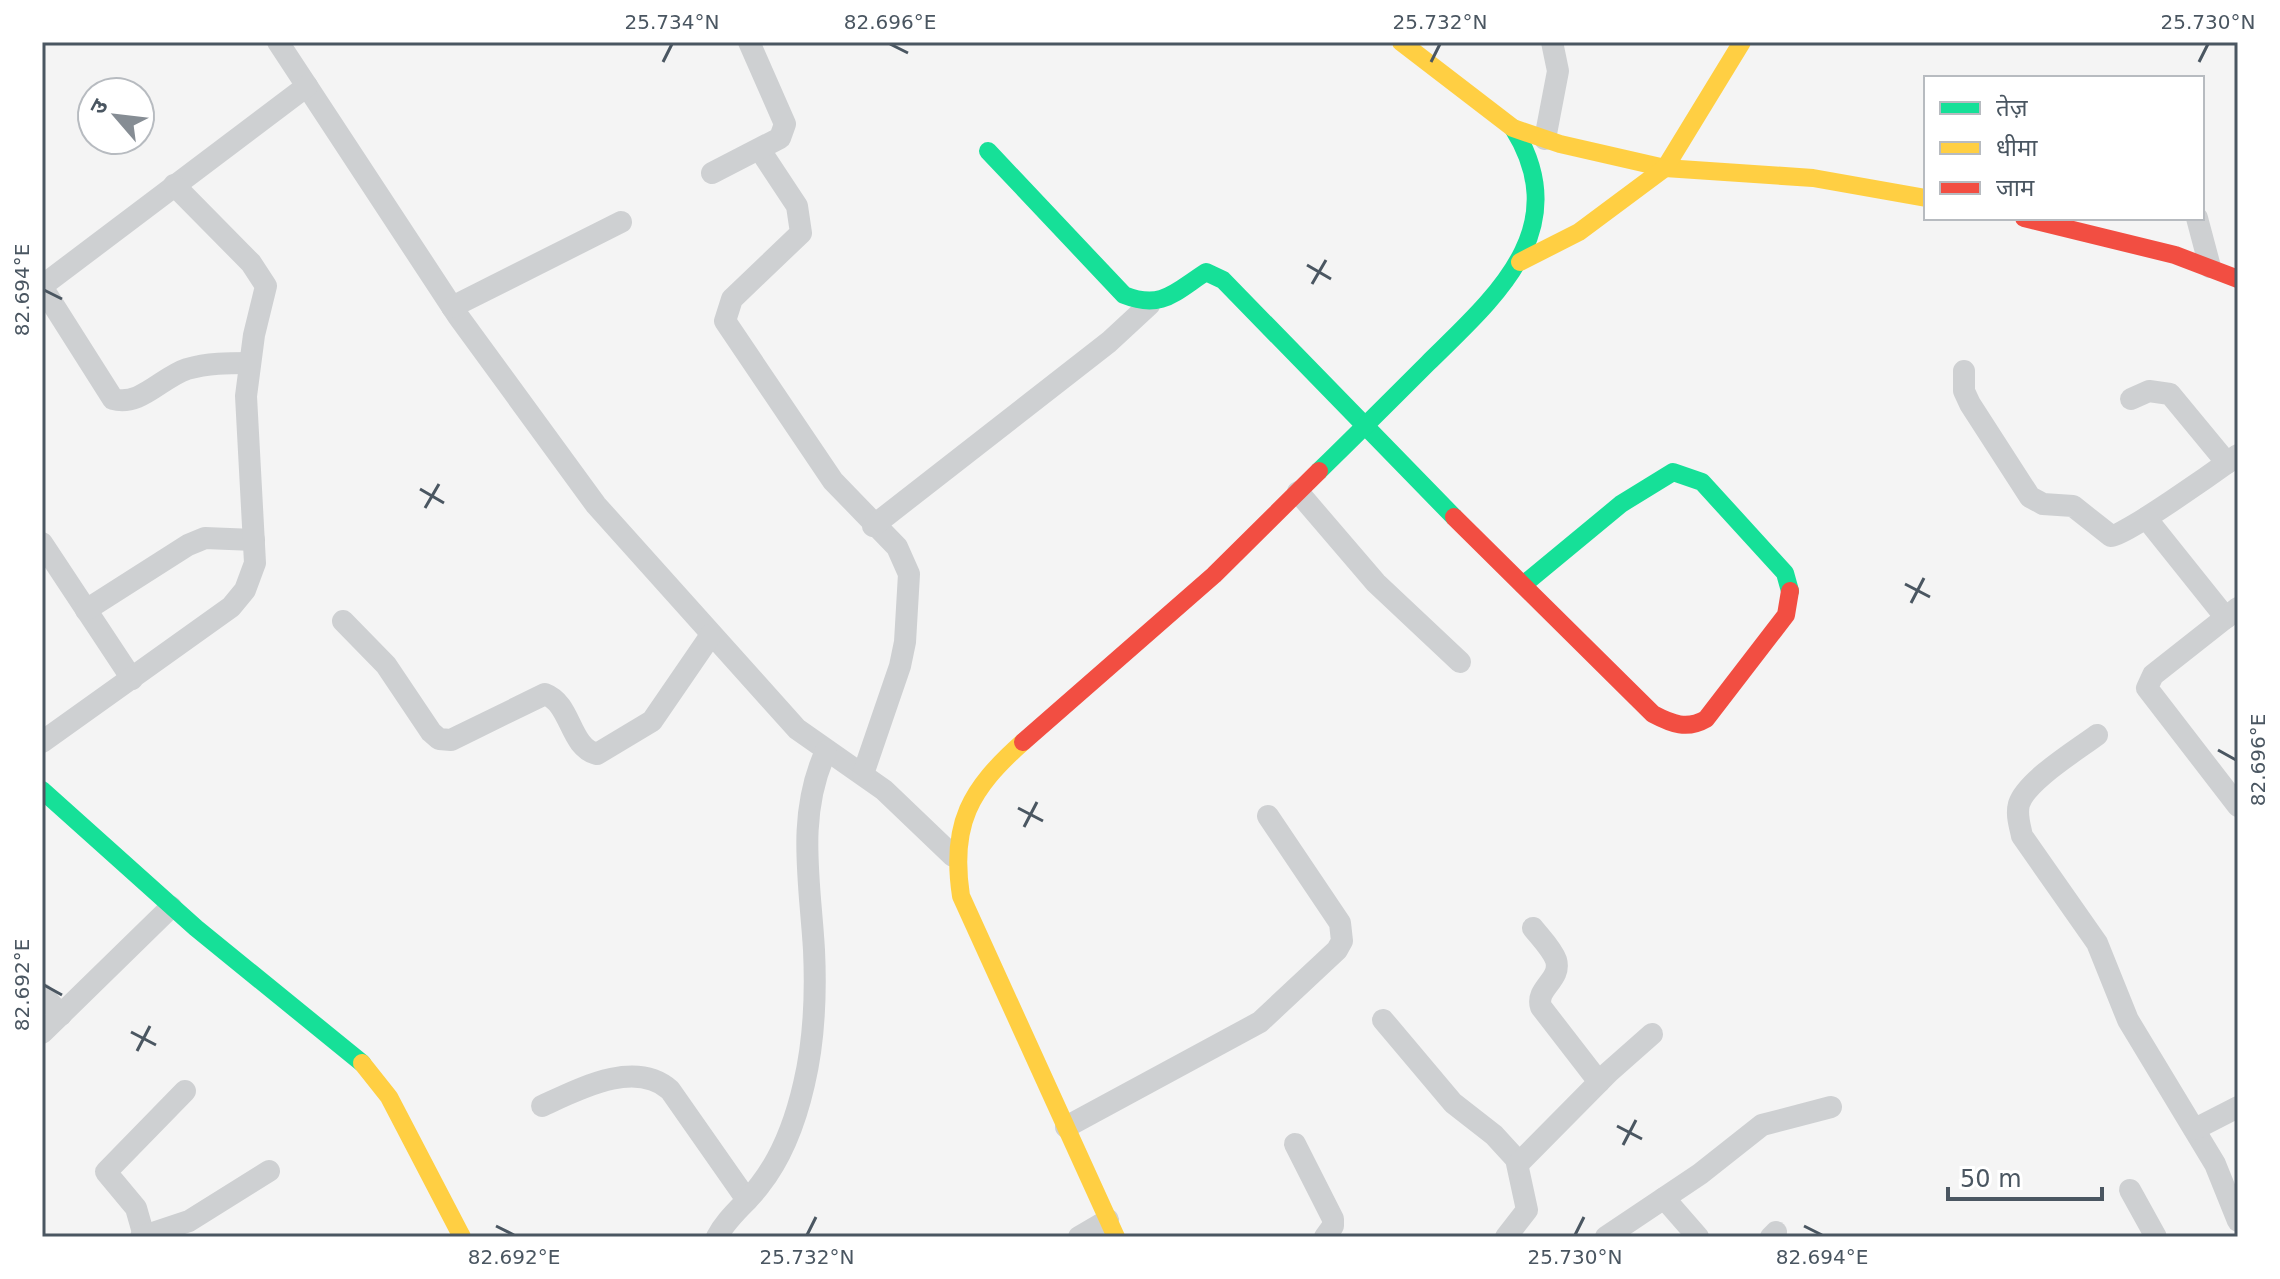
<svg xmlns="http://www.w3.org/2000/svg" width="2280" height="1279" font-family="'DejaVu Sans','Noto Sans Devanagari',sans-serif">
  <rect width="100%" height="100%" fill="#f4f4f4"/>
  <g fill="none" stroke-linecap="round" stroke-linejoin="round">
    <!-- street -->
    <g stroke="#ced0d2" stroke-width="22">
      <path d="M 278,42 L 458,316 L 596,505 L 797,729 L 884,790 L 953,856"/>
      <path d="M 1545,139 L 1558,71 L 1552,42"/>
      <path d="M 760,150 L 797,206 L 801,233 L 732,299 L 725,321 L 833,481 L 897,547 L 909,574 L 905,642 L 900,666 L 863,774"/>
      <path d="M 712,173 L 780,138 L 785,124 L 749,42"/>
      <path d="M 2197,218 L 2210,267"/>
      <path d="M 42,286 L 307,86"/>
      <path d="M 42,287 L 113,399 C 140,407 162,377 187,369 C 208,363 228,363 250,363"/>
      <path d="M 452,307 L 621,222"/>
      <path d="M 1964,371 L 1964,391 L 1970,404 L 2030,497 L 2043,504 L 2073,506 L 2111,536 C 2123,537 2220,468 2238,455"/>
      <path d="M 2131,399 L 2149,391 L 2170,394 L 2227,463"/>
      <path d="M 1298,492 L 1376,583 L 1460,662"/>
      <path d="M 2146,518 L 2226,618"/>
      <path d="M 873,526 L 1109,342 L 1149,305"/>
      <path d="M 42,543 L 132,679"/>
      <path d="M 2238,608 L 2153,675 L 2147,688 L 2238,806"/>
      <path d="M 86,610 L 188,545 L 205,538 L 254,540"/>
      <path d="M 343,621 L 386,665 L 431,732 L 439,739 L 451,740 L 545,694 C 572,704 569,747 597,754 L 652,721 L 711,635"/>
      <path d="M 2097,735 C 2077,750 2026,781 2019,804 C 2016,815 2020,826 2022,836 L 2097,943 L 2128,1020 L 2215,1164 L 2238,1221"/>
      <path d="M 42,742 L 231,607 L 245,590 L 255,563 L 246,396 L 254,335 L 266,286 L 251,263 L 174,185"/>
      <path d="M 1533,928 C 1540,937 1552,949 1556,960 C 1562,980 1535,988 1541,1007 L 1599,1082"/>
      <path d="M 42,994 L 61,1015"/>
      <path d="M 1383,1020 L 1453,1103 L 1494,1135 L 1516,1159 L 1527,1210 L 1506,1237"/>
      <path d="M 42,1033 L 171,907"/>
      <path d="M 542,1106 C 579,1089 635,1059 670,1090 L 747,1200"/>
      <path d="M 1066,1127 L 1260,1022 L 1337,950 L 1342,941 L 1340,923 L 1268,816"/>
      <path d="M 2195,1129 L 2238,1107"/>
      <path d="M 1295,1144 L 1333,1219 L 1333,1226 L 1325,1237"/>
      <path d="M 1518,1164 L 1609,1072 L 1652,1034"/>
      <path d="M 2130,1190 L 2156,1237"/>
      <path d="M 1664,1198 L 1698,1237"/>
      <path d="M 144,1236 L 136,1208 L 106,1172 L 185,1091"/>
      <path d="M 141,1237 L 189,1221 L 269,1171"/>
      <path d="M 717,1237 C 727,1217 747,1203 760,1185 C 782,1157 796,1119 804,1084 C 814,1042 816,993 814,950 C 810,881 796,816 826,751"/>
      <path d="M 1079,1237 L 1108,1220"/>
      <path d="M 1606,1237 L 1700,1174 L 1762,1125 L 1831,1107"/>
      <path d="M 1771,1237 L 1776,1232"/>
    </g>
    <!-- fast -->
    <g stroke="#16e098" stroke-width="18">
      <path d="M 988,151 L 1124,295 C 1162,310 1175,292 1206,272 L 1223,280 L 1454,517"/>
      <path d="M 1319,471 C 1356,435 1392,399 1428,363 C 1495,297 1576,229 1513,128"/>
      <path d="M 1523,585 L 1621,504 L 1673,472 L 1702,482 L 1785,573 L 1790,591"/>
      <path d="M 42,790 L 196,928 L 362,1063"/>
    </g>
    <!-- slow -->
    <g stroke="#ffcf43" stroke-width="18">
      <path d="M 1401,42 L 1513,128 L 1560,144 L 1665,168 L 1813,178 L 1926,198"/>
      <path d="M 1520,262 L 1579,232 L 1665,168 L 1742,42"/>
      <path d="M 1023,742 C 970,789 950,824 961,896 L 1116,1237"/>
      <path d="M 362,1063 L 389,1097 L 462,1237"/>
    </g>
    <!-- jam -->
    <g stroke="#f24e42" stroke-width="18">
      <path d="M 2024,218 L 2175,255 L 2238,279"/>
      <path d="M 1454,517 L 1653,714 C 1672,724 1687,730 1706,719 L 1786,615 L 1790,591"/>
      <path d="M 1023,742 L 1214,575 L 1319,471"/>
    </g>
  </g>
  <!-- ticks -->
  <path fill="none" stroke="#4a5661" stroke-width="3" d="M 890,44 L 908,53M 663,62 L 672,44M 1431,62 L 1440,44M 2199,62 L 2208,44M 1307,265 L 1331,279M 1312,284 L 1326,260M 44,290 L 62,299M 420,489 L 444,503M 425,508 L 439,484M 1905,584 L 1930,597M 1911,603 L 1924,578M 2218,750 L 2236,760M 1018,808 L 1043,821M 1024,827 L 1037,802M 44,985 L 62,995M 131,1032 L 156,1045M 137,1051 L 150,1026M 1617,1126 L 1642,1139M 1623,1145 L 1636,1120M 496,1226 L 514,1235M 1804,1226 L 1822,1235M 807,1235 L 816,1217M 1575,1235 L 1584,1217"/>
  <!-- border -->
  <rect width="2280" height="1279" fill="none" stroke="#ffffff" stroke-width="88"/>
  <!-- legend -->
  <rect x="1924" y="76" width="280" height="144" fill="#ffffff" stroke="#b7bbc0" stroke-width="2"/>
  <rect x="1940" y="102" width="40" height="12" fill="#16e098" stroke="#b7bbc0" stroke-width="2"/>
  <text x="1996" y="116" font-size="24" fill="#4a5661">तेज़</text>
  <rect x="1940" y="142" width="40" height="12" fill="#ffcf43" stroke="#b7bbc0" stroke-width="2"/>
  <text x="1996" y="156" font-size="24" fill="#4a5661">धीमा</text>
  <rect x="1940" y="182" width="40" height="12" fill="#f24e42" stroke="#b7bbc0" stroke-width="2"/>
  <text x="1996" y="196" font-size="24" fill="#4a5661">जाम</text>
  <!-- north arrow -->
  <g transform="translate(116 116) rotate(298)"><circle r="38" fill="#ffffff" stroke="#b7bbc0" stroke-width="2"/>
  <path d="M0-6L14 30L0 20L-14 30Z" fill="#868d94"/>
  <text y="-12" font-size="22" font-weight="bold" text-anchor="middle" fill="#4a5661">उ</text>
  </g>
  <!-- scale -->
  <path d="M1948 1187v12h154v-12" fill="none" stroke="#4a5661" stroke-width="4"/>
  <text x="1960" y="1187" font-size="24" fill="#4a5661" stroke="#ffffff" stroke-width="6" paint-order="stroke">50 m</text>
  <rect x="44" y="44" width="2192" height="1191" fill="none" stroke="#4a5661" stroke-width="3"/>
  <g font-size="20" text-anchor="middle" fill="#4a5661">
    <text x="672" y="29">25.734°N</text>
    <text x="890" y="29">82.696°E</text>
    <text x="1440" y="29">25.732°N</text>
    <text x="2208" y="29">25.730°N</text>
    <text transform="translate(22 290) rotate(-90)" y="7">82.694°E</text>
    <text transform="translate(2258 760) rotate(-90)" y="7">82.696°E</text>
    <text transform="translate(22 985) rotate(-90)" y="7">82.692°E</text>
    <text x="514" y="1264">82.692°E</text>
    <text x="807" y="1264">25.732°N</text>
    <text x="1575" y="1264">25.730°N</text>
    <text x="1822" y="1264">82.694°E</text>
  </g>
</svg>
